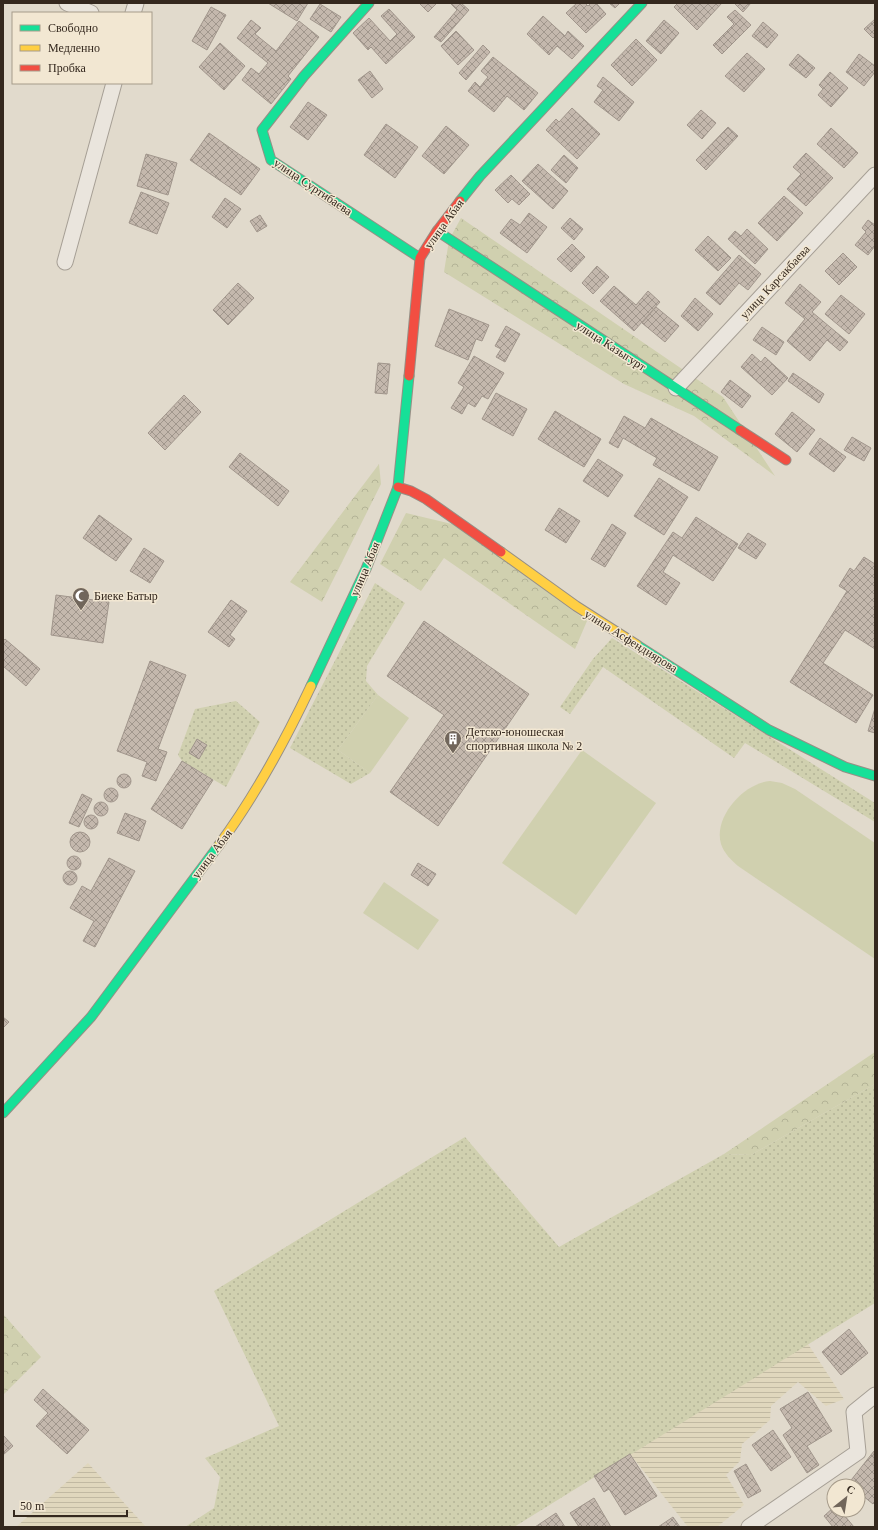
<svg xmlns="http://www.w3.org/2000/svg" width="878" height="1530" font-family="'Times New Roman',serif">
  <defs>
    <pattern id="farmland-rules" width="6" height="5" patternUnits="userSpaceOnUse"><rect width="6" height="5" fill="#e0d7bd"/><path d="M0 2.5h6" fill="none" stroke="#c1b9a2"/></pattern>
    <pattern id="green-dots" width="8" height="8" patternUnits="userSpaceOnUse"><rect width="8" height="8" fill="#d0d0af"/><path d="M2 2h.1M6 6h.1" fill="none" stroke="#b3b396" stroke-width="1.8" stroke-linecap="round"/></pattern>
    <pattern id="forest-crowns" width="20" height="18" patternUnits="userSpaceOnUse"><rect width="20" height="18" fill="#d0d0af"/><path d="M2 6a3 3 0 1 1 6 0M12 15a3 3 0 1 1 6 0" fill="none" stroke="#b3b396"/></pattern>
    <pattern id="building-cross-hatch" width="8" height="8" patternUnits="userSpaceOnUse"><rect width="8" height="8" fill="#c4b8ad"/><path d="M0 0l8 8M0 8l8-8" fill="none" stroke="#a0968c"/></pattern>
  </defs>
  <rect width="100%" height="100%" fill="#e1dacc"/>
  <!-- farmland -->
  <g fill="url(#farmland-rules)">
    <path d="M 808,1344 L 844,1399 L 826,1406 L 798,1382 L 771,1406 L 770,1420 L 742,1444 L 740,1461 L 726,1475 L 744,1505 L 717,1527 L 688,1527 L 630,1454 Z"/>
    <path d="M 88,1463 L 146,1527 L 16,1527 Z"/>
  </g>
  <!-- green -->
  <g fill="url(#green-dots)">
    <path d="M 375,583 L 405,603 L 367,666 L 366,681 L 378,695 L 338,750 L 370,773 L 351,784 L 290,748 Z"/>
    <path d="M 612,638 L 875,803 L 875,822 L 745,743 L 734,758 L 603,667 L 570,714 L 560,707 L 593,659 Z"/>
    <path d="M 236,701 L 260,722 L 226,787 L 182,761 L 178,755 L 195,709 Z"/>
    <path d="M 875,1084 L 875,1303 L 514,1527 L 185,1527 L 214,1508 L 220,1477 L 205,1458 L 279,1426 L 214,1291 L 465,1137 L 559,1247 L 724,1154 L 751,1155 Z"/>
  </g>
  <!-- forest -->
  <g fill="url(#forest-crowns)">
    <path d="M 461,218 L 723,397 L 775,476 L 694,416 L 624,384 L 444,272 L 449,240 Z"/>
    <path d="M 379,464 L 381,484 L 322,602 L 290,582 Z"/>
    <path d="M 406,513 L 456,525 L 587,621 L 575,649 L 444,558 L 421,591 L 380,564 Z"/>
    <path d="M 875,1052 L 875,1084 L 751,1155 L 724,1154 Z"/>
    <path d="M 3,1314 L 41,1357 L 3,1395 Z"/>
  </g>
  <!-- pitch -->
  <g fill="#d0d0af">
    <path d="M 378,695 L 409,718 L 370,773 L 338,750 Z"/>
    <path d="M 582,750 L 656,803 L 576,915 L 502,863 Z"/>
    <path d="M 770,781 L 782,783 L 795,789 L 875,843 L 875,959 L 738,866 C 731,860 724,853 721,844 C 713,817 744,783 770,781 Z"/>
    <path d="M 384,882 L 439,920 L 418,950 L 363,913 Z"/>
  </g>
  <!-- building -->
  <g fill="url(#building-cross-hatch)" stroke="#a1968c">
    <path d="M 268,3 L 308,3 L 297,21 Z"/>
    <path d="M 419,3 L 437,3 L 428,12 Z"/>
    <path d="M 452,3 L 461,3 L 469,10 L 441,42 L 434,37 L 457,10 L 451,4 Z"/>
    <path d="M 577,3 L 585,3 L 588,6 L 591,3 L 596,3 L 606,14 L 586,33 L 566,13 Z"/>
    <path d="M 609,3 L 620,3 L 615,8 Z"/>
    <path d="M 678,3 L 722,3 L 697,30 L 674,7 Z"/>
    <path d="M 734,3 L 751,3 L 743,12 Z"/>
    <path d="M 320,4 L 341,17 L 331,32 L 310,19 Z"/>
    <path d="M 211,7 L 226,15 L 207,50 L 192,41 Z"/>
    <path d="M 389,9 L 415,37 L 386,64 L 371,47 L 368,50 L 353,33 L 369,18 L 390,41 L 397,34 L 381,16 Z"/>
    <path d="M 735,10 L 751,25 L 722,54 L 713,45 L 734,24 L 727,17 Z"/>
    <path d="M 543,16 L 565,36 L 568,31 L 584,46 L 572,59 L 557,46 L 549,55 L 527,34 Z"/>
    <path d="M 875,19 L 875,36 L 873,38 L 864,29 Z"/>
    <path d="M 251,20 L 261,28 L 255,34 L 276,51 L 299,21 L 319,37 L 288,76 L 291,79 L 271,104 L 242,80 L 251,68 L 259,74 L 268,63 L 237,38 Z"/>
    <path d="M 664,20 L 679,33 L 661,54 L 646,41 Z"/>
    <path d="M 763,22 L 778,35 L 767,48 L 752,36 Z"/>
    <path d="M 456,31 L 474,50 L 458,65 L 441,46 Z"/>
    <path d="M 636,39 L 657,60 L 632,86 L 611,65 Z"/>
    <path d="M 220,43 L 245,66 L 224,90 L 199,67 Z"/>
    <path d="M 483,45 L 490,52 L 466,80 L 459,73 Z"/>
    <path d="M 747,53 L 765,69 L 744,92 L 725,76 Z"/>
    <path d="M 798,54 L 815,68 L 806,78 L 789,65 Z"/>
    <path d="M 859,54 L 875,66 L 875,72 L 864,86 L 846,72 Z"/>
    <path d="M 493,57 L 538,93 L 524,110 L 507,96 L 494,112 L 468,91 L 475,82 L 480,87 L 488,77 L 481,71 Z"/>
    <path d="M 370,71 L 383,89 L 372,98 L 358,80 Z"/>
    <path d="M 830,72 L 848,88 L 831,107 L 818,95 L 823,89 L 819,85 Z"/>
    <path d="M 603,77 L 634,102 L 619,121 L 594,102 L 603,90 L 597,86 Z"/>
    <path d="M 308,102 L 327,115 L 308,140 L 290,127 Z"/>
    <path d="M 572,108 L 600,134 L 577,159 L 546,130 L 556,119 L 559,122 Z"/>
    <path d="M 701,110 L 716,123 L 702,139 L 687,125 Z"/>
    <path d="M 386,124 L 418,147 L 395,178 L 364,155 Z"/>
    <path d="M 446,126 L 469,145 L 444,174 L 422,156 Z"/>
    <path d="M 728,127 L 738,136 L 706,170 L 696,160 Z"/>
    <path d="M 831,128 L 858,153 L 844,168 L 817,144 Z"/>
    <path d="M 209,133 L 260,169 L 241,195 L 190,160 Z"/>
    <path d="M 806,153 L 833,178 L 806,206 L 787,189 L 801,174 L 793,167 Z"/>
    <path d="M 146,154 L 177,163 L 168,195 L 137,186 Z"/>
    <path d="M 564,155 L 578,168 L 566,183 L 551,170 Z"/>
    <path d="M 538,164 L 568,191 L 553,209 L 522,181 Z"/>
    <path d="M 511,175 L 530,194 L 519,205 L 512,199 L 508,203 L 495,190 Z"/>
    <path d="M 141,192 L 169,203 L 157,234 L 129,223 Z"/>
    <path d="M 784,196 L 803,213 L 777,241 L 758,223 Z"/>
    <path d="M 225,198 L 241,209 L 227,228 L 212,217 Z"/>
    <path d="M 529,213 L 547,227 L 527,253 L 500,233 L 511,219 L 520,225 Z"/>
    <path d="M 260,215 L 267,226 L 257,232 L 250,221 Z"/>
    <path d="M 570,218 L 583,229 L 574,240 L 561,228 Z"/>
    <path d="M 868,220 L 875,225 L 874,236 L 875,246 L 868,255 L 855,245 L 866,232 L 862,228 Z"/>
    <path d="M 747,229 L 768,249 L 755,264 L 728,239 L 735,231 L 741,236 Z"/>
    <path d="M 708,236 L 731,258 L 718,271 L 695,250 Z"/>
    <path d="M 572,244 L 585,257 L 571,272 L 557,259 Z"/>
    <path d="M 843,253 L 857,267 L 839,285 L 825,271 Z"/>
    <path d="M 739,255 L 761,274 L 748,290 L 739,283 L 720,305 L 706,293 Z"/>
    <path d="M 597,266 L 609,277 L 593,294 L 582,283 Z"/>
    <path d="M 238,283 L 254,298 L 228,325 L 213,310 Z"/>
    <path d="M 800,284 L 821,302 L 812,312 L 848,342 L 840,351 L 827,340 L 810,361 L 787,341 L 805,319 L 785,303 Z"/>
    <path d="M 614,286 L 636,305 L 648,291 L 660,302 L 634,331 L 600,301 Z"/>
    <path d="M 841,295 L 865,314 L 849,334 L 825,314 Z"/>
    <path d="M 695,298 L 713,314 L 698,331 L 681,316 Z"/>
    <path d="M 656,307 L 679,326 L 665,342 L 642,323 Z"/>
    <path d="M 449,309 L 489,325 L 482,341 L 476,339 L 468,360 L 435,346 Z"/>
    <path d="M 506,326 L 520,334 L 505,362 L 496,357 L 501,349 L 495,346 Z"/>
    <path d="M 762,327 L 784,342 L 776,355 L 753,340 Z"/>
    <path d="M 752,354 L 761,362 L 765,357 L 788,378 L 772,395 L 741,367 Z"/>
    <path d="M 474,356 L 504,373 L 488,399 L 482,396 L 475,407 L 468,403 L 462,414 L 451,408 L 464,387 L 458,383 Z"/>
    <path d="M 378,363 L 390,364 L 387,394 L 375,393 Z"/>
    <path d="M 793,373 L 824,394 L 819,403 L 788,381 Z"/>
    <path d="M 730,380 L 751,396 L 742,408 L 721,392 Z"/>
    <path d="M 496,393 L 527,409 L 513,436 L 482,419 Z"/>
    <path d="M 184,395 L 201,412 L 165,450 L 148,433 Z"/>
    <path d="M 555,411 L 601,439 L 584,467 L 538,439 Z"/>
    <path d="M 792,412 L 815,430 L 797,452 L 775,434 Z"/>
    <path d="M 624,416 L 645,428 L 651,418 L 718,457 L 699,491 L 653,465 L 657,458 L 623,438 L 618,448 L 609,443 Z"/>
    <path d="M 852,437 L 871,448 L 864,461 L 844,450 Z"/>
    <path d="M 820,438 L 846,457 L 834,472 L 809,454 Z"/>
    <path d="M 240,453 L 289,491 L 278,506 L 229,467 Z"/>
    <path d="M 598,459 L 623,475 L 608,497 L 583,481 Z"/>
    <path d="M 659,478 L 688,497 L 664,535 L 634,516 Z"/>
    <path d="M 559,508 L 580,521 L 566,543 L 545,530 Z"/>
    <path d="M 99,515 L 132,539 L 116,561 L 83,538 Z"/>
    <path d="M 696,517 L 738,544 L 713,581 L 673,555 L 663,572 L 680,583 L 666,605 L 637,586 L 673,532 L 682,538 Z"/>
    <path d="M 612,524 L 626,533 L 605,567 L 591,559 Z"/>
    <path d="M 748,533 L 766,544 L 756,559 L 738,548 Z"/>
    <path d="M 144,548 L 164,561 L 150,583 L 130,571 Z"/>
    <path d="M 864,557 L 875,564 L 875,649 L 845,630 L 823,663 L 873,695 L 856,723 L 790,682 L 847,591 L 839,586 L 850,568 L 854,571 Z"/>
    <path d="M 56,595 L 109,602 L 103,643 L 51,635 Z"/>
    <path d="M 231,600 L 247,611 L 230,635 L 235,639 L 229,647 L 208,632 Z"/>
    <path d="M 424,621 L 529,694 L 438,826 L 390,792 L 444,715 L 387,676 Z"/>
    <path d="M 5,639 L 40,669 L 26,686 L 3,666 L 3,641 Z"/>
    <path d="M 150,661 L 186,675 L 158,749 L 167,752 L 156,781 L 142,776 L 147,762 L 117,751 Z"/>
    <path d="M 875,708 L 875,733 L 868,731 Z"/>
    <path d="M 197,739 L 207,745 L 199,759 L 189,753 Z"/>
    <path d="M 182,761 L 213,780 L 182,829 L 151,809 Z"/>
    <circle cx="124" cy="781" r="7"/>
    <circle cx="111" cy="795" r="7"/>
    <path d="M 82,794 L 92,799 L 79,827 L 69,823 Z"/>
    <circle cx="101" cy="809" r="7"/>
    <path d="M 125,813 L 146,821 L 139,841 L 117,833 Z"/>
    <circle cx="91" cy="822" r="7"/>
    <circle cx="80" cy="842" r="10"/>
    <circle cx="74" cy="863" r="7"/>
    <path d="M 109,858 L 135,871 L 95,947 L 83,941 L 94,921 L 70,908 L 82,886 L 91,891 Z"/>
    <path d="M 418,863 L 436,874 L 428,886 L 411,875 Z"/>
    <circle cx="70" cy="878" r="7"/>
    <path d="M 3,1017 L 9,1022 L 3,1028 Z"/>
    <path d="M 849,1329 L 868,1353 L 841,1375 L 822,1352 Z"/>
    <path d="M 43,1389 L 89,1430 L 67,1454 L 36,1426 L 48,1413 L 34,1400 Z"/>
    <path d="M 808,1392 L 832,1431 L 807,1446 L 819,1465 L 807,1473 L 783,1435 L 792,1428 L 780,1409 Z"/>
    <path d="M 773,1430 L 791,1457 L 771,1471 L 752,1445 Z"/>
    <path d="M 3,1435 L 13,1446 L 3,1455 Z"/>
    <path d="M 874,1451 L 875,1502 L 873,1504 L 858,1492 L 858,1486 L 851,1486 L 848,1484 Z"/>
    <path d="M 630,1454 L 657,1496 L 625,1515 L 609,1489 L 604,1492 L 594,1476 Z"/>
    <path d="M 746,1464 L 761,1491 L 748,1498 L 734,1471 Z"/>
    <path d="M 594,1498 L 611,1527 L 579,1527 L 570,1513 Z"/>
    <path d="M 834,1507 L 834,1510 L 840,1510 L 854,1527 L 833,1527 L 824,1516 Z"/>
    <path d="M 556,1513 L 565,1527 L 535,1527 Z"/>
    <path d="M 673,1517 L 680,1527 L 658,1527 Z"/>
  </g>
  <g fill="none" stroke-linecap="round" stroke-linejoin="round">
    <defs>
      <g id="street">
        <path d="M 67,3 L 91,13"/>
        <path d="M 133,13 L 136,3"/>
        <path d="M 65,262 L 114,83"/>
        <path d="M 676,388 L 875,175"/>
        <path d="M 749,1527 L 858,1452 L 854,1412 L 875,1395"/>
      </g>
      <g id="fast">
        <path d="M 369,3 L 304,76 L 262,130 L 271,160 L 420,258"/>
        <path d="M 460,201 L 480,176 L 642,3"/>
        <path d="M 437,231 L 740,430"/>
        <path d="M 637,645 L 769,730 L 845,767 L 875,776"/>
        <path d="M 311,686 L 366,569 L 398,487 L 409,376"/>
        <path d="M 3,1113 L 91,1017 L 219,845"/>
      </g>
      <g id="slow">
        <path d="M 501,552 L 576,606 L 637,645"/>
        <path d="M 219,845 C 255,796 285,741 311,686"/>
      </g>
      <g id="jam">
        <path d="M 409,376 L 420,258 L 437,231 L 460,201"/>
        <path d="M 740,430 L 786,460"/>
        <path d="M 398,487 L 411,491 L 426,499 L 501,552"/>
      </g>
    </defs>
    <!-- street casing -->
    <use href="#street" stroke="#a69f95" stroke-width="17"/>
    <!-- fast casing -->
    <use href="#fast" stroke="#968f85" stroke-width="11"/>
    <!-- slow casing -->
    <use href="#slow" stroke="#968f85" stroke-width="11"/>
    <!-- jam casing -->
    <use href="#jam" stroke="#968f85" stroke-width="11"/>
    <!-- street -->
    <use href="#street" stroke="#eae5dd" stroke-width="15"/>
    <!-- fast -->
    <use href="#fast" stroke="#16e098" stroke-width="9"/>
    <!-- slow -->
    <use href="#slow" stroke="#ffcf43" stroke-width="9"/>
    <!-- jam -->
    <use href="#jam" stroke="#f24e42" stroke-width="9"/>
  </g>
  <!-- icons -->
  <defs>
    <symbol id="mosque-pin" viewBox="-11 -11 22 30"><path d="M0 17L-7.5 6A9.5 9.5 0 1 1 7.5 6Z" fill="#71665b" stroke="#f2e7d2"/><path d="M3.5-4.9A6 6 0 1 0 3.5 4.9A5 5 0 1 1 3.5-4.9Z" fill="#fff"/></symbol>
    <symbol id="building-pin" viewBox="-11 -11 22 30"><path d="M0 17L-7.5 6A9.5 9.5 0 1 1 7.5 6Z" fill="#71665b" stroke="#f2e7d2"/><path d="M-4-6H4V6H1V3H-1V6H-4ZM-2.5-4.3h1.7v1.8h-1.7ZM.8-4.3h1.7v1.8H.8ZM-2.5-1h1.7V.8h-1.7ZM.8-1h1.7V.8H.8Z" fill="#fff"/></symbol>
  </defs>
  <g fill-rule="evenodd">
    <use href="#mosque-pin" x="71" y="586" width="20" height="27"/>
    <use href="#building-pin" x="443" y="729" width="20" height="27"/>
  </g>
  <g text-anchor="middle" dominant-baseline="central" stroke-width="3" stroke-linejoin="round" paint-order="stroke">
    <!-- street labels -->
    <g font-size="12" fill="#34281e" stroke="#f2e7d2">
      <text transform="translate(313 187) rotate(34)">улица Суртибаева</text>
      <text transform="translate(444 224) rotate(-54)">улица Абая</text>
      <text transform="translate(775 282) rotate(-47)">улица Карсакбаева</text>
      <text transform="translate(611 346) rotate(33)">улица Казыгурт</text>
      <text transform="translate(365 569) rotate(-67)">улица Абая</text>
      <text transform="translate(631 641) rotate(32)">улица Асфендиярова</text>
      <text transform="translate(212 854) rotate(-53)">улица Абая</text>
    </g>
    <!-- poi labels -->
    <g font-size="12" fill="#34281e" stroke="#f2e7d2" text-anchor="start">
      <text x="94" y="596">Биеке Батыр</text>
      <text x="466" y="732">Детско-юношеская<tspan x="466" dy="14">спортивная школа № 2</tspan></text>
    </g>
  </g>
  <!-- border -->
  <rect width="878" height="1530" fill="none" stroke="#34281e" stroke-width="8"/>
  <!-- legend -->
  <rect x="12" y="12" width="140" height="72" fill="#f2e7d2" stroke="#a69b8a"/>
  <rect x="20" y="25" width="20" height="6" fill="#16e098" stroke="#a69b8a"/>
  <text x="48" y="32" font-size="12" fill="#34281e">Свободно</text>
  <rect x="20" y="45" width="20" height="6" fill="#ffcf43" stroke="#a69b8a"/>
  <text x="48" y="52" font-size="12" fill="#34281e">Медленно</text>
  <rect x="20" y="65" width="20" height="6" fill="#f24e42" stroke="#a69b8a"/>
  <text x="48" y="72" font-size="12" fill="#34281e">Пробка</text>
  <!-- north arrow -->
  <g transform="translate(846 1498) rotate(30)"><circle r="19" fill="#f2e7d2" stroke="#a69b8a"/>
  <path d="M0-3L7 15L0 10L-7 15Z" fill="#71665b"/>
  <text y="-6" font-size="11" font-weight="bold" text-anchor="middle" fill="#34281e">С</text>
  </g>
  <!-- scale -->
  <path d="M14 1510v6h113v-6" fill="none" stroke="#34281e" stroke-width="2"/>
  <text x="20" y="1510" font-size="12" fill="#34281e" stroke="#f2e7d2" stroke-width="3" paint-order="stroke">50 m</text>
</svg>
